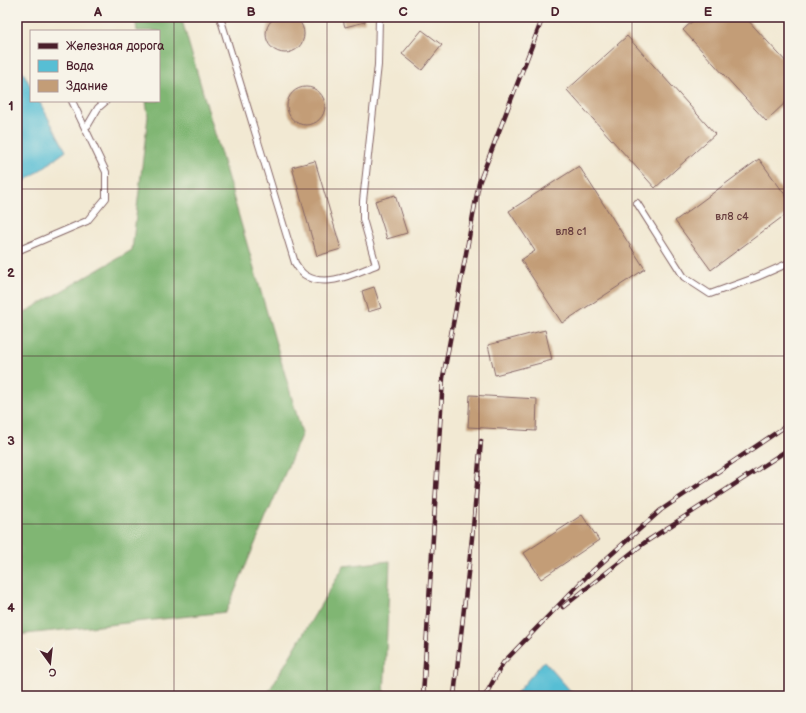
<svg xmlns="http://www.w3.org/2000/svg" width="806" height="713" font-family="'Balsamiq Sans',sans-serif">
  <rect width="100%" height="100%" fill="#f7f3e8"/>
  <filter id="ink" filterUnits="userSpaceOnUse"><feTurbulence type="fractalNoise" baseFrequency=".025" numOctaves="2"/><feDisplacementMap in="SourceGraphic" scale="8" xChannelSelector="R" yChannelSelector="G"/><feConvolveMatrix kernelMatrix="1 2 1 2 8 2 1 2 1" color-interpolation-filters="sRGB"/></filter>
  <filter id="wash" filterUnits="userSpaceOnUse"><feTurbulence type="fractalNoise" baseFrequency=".012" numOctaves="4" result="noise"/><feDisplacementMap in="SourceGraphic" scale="16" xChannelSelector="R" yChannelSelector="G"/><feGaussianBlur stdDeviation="0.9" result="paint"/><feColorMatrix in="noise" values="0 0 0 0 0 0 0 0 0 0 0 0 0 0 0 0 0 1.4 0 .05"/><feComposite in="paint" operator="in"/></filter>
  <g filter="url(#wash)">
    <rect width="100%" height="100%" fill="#f2e9d3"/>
    <!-- forest -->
    <g fill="#80b673" stroke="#656a4f">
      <path d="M 135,17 L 181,17 L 302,433 L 226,612 L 17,635 L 17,317 L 132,250 L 148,116 L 146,101 L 159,101 L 159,31 L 137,31 Z"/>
      <path d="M 390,561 L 384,696 L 266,696 L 344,566 Z"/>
    </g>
    <!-- water -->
    <g fill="#57bed4" stroke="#506e80">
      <path d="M 17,61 L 31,87 L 31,101 L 39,101 L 66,151 L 17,187 Z"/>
      <path d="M 544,661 L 575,696 L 514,696 Z"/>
    </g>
    <g id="blocks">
      <!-- building -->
      <g fill="#c39d77">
        <circle cx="285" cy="34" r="19"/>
        <path d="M 342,17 L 364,17 L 365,22 L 345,27 Z"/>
        <path d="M 697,17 L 745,17 L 789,65 L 789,99 L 766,121 L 683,30 Z"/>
        <path d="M 422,30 L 442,45 L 422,70 L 402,54 Z"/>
        <path d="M 627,36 L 715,134 L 655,188 L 567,90 Z"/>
        <circle cx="306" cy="106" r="19"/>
        <path d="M 759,159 L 789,200 L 789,212 L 711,270 L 675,221 Z"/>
        <path d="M 315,161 L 341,249 L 317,256 L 292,167 Z"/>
        <path d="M 579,166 L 645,269 L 562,323 L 521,260 L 535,251 L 509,211 Z"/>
        <path d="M 395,195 L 407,233 L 387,239 L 375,201 Z"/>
        <path d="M 374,287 L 381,308 L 368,312 L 362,291 Z"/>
        <path d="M 545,330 L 552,360 L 495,375 L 488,345 Z"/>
        <path d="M 470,395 L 537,399 L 536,431 L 468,427 Z"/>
        <path d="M 582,515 L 599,540 L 541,579 L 524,553 Z"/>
      </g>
    </g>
  </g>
  <g filter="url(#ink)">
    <use href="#blocks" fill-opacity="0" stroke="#856666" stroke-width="1"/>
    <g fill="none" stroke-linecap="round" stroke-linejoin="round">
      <defs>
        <g id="service">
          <path d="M 220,17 L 295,263 C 298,267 301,273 305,275 C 326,289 355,273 376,265 L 363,219 L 363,201 L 378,65 L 379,17"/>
          <path d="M 88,125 L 98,108 L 106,101"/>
          <path d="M 637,203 L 684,277 L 710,294 L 757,277 L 789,263"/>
          <path d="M 17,251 L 87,221 L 106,198 L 106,172 L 72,101"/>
        </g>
      </defs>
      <!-- service casing -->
      <use href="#service" stroke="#856666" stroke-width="8"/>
      <!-- service -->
      <use href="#service" stroke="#fff" stroke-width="6"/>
      <defs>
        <g id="rail">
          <path d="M 563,607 L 644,543 L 789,449"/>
          <path d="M 423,696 L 443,378 L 479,183 L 543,17"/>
          <path d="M 454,696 L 472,538 L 481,441"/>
          <path d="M 485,696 L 503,663 L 587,576 L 661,510 L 789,424"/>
        </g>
      </defs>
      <!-- rail casing -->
      <use href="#rail" stroke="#4a1f2b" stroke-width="4.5"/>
      <!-- rail -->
      <use href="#rail" stroke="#f7f3e8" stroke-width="3" stroke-dasharray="9" stroke-linecap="butt"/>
    </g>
  </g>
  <!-- grid -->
  <path fill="none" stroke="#4a1f2b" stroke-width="1" stroke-opacity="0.55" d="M 174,17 L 174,696M 327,17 L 327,696M 479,17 L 479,696M 632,17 L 632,696M 17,189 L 789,189M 17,356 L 789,356M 17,524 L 789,524"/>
  <g text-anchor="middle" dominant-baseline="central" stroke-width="3" stroke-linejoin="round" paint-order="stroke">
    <!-- number labels -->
    <g font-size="11" fill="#683e3e">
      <text x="732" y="216">вл8 с4</text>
      <text x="571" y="231">вл8 с1</text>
    </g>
  </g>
  <!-- margin -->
  <rect width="806" height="713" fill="none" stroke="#f7f3e8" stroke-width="44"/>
  <!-- legend -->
  <rect x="30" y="30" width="130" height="72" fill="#f7f3e8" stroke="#b29e9c"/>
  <rect x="38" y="43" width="20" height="6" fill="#4a1f2b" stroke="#b29e9c"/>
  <text x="66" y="50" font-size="12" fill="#4a1f2b">Железная дорога</text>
  <rect x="38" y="60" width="20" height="12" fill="#57bed4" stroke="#b29e9c"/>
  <text x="66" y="70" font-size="12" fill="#4a1f2b">Вода</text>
  <rect x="38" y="80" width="20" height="12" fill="#c39d77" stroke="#b29e9c"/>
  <text x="66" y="90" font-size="12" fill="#4a1f2b">Здание</text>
  <!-- north arrow -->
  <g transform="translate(50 663) rotate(165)" stroke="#f7f3e8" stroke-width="3" paint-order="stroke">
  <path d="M0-3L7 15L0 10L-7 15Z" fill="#4a1f2b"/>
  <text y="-6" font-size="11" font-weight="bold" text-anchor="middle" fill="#4a1f2b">С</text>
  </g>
  <rect x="22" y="22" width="762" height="669" fill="none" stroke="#4a1f2b" stroke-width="1.5"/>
  <g font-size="13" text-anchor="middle" font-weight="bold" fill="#4a1f2b">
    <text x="98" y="16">A</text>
    <text x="251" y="16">B</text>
    <text x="403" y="16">C</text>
    <text x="555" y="16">D</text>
    <text x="708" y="16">E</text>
    <text x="11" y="110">1</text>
    <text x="11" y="277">2</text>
    <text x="11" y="445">3</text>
    <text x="11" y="612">4</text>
  </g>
</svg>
